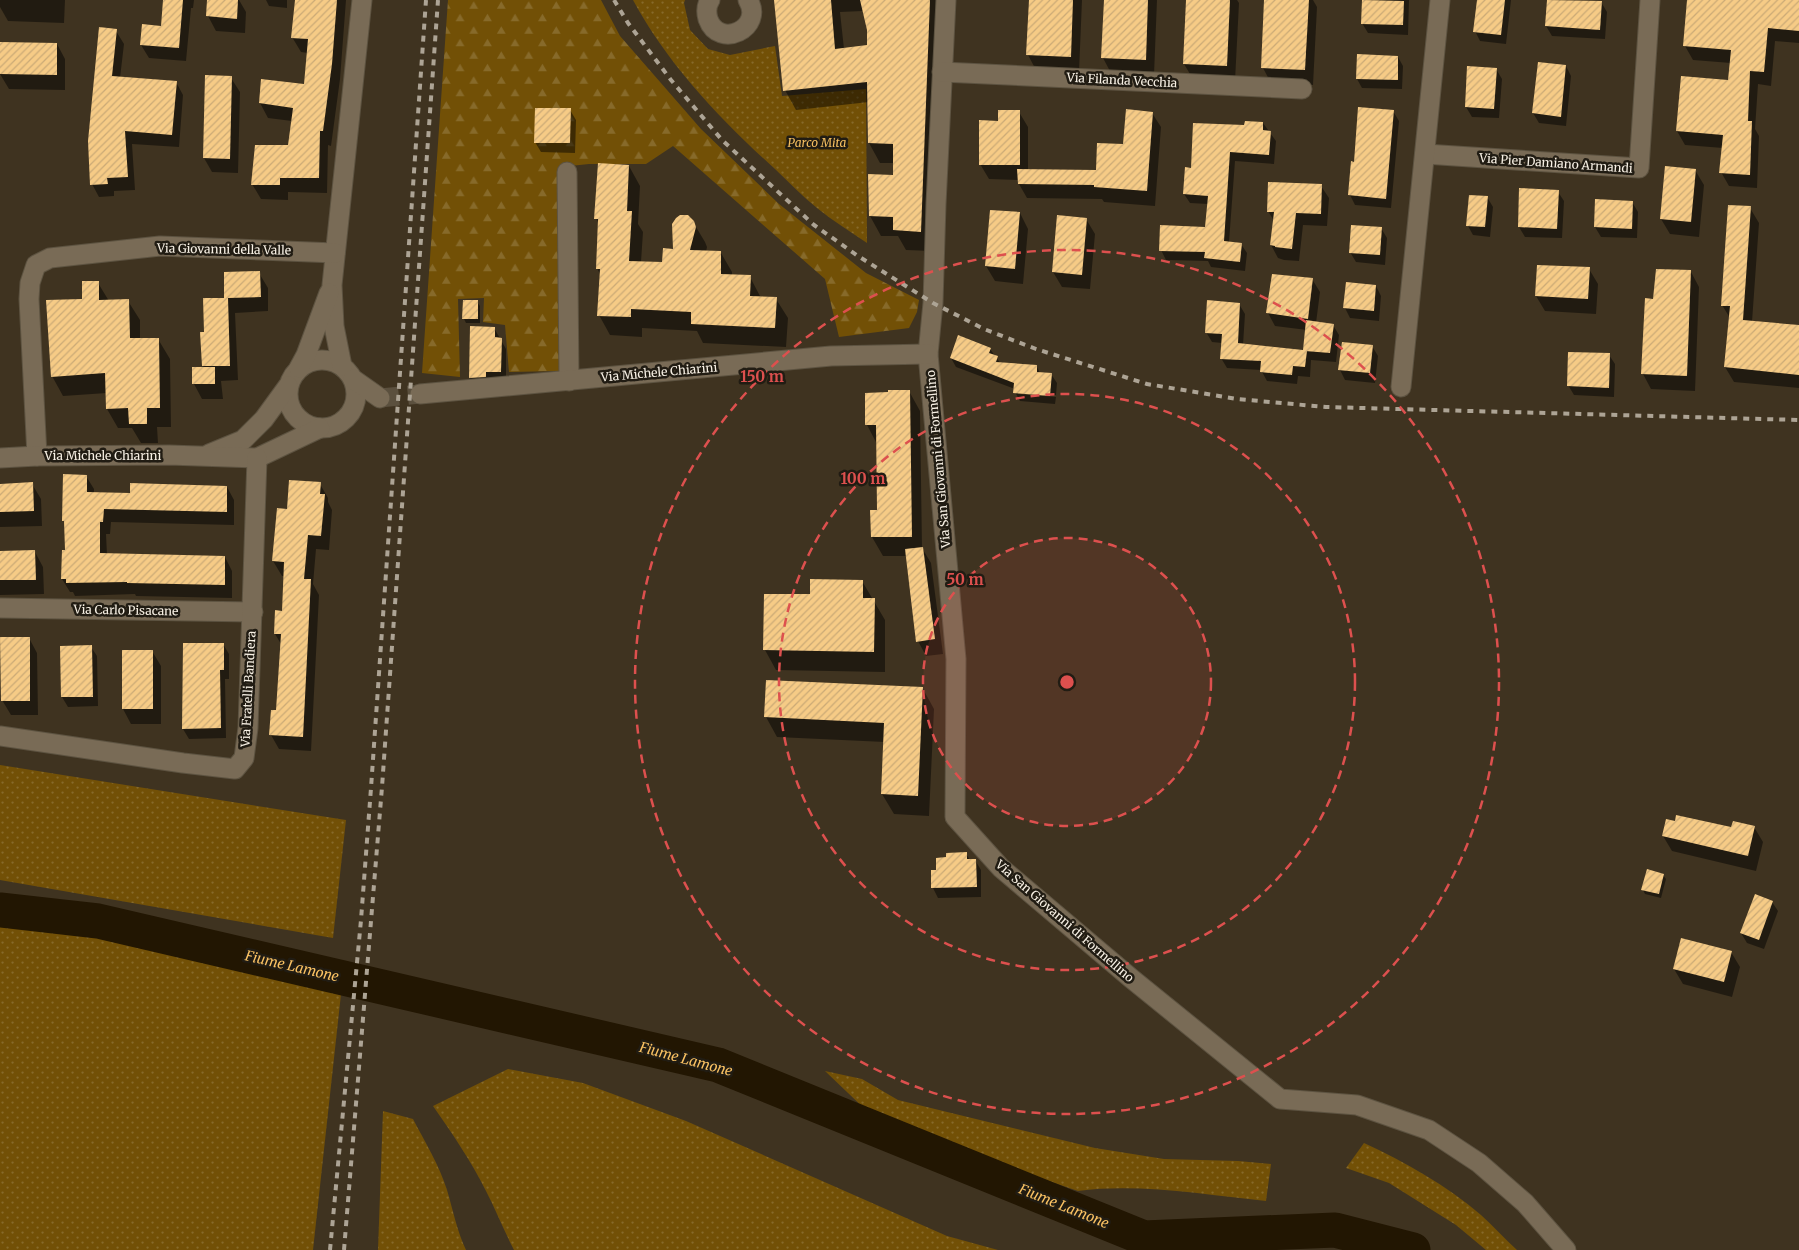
<svg xmlns="http://www.w3.org/2000/svg" width="1799" height="1250" font-family="Merriweather,serif">
  <defs>
    <pattern id="green-dots" width="8" height="8" patternUnits="userSpaceOnUse" patternTransform="scale(1.25)"><rect width="8" height="8" fill="#725006"/><path d="M2 2h.1M6 6h.1" fill="none" stroke="#876a2a" stroke-width="1.8" stroke-linecap="round"/></pattern>
    <pattern id="forest-firs" width="22" height="20" patternUnits="userSpaceOnUse" patternTransform="scale(1.25)"><rect width="22" height="20" fill="#725006"/><path d="M5 1l3.5 6h-7zM16 11l3.5 6h-7z" fill="#876a2a"/></pattern>
    <pattern id="building-hatch" width="6" height="6" patternUnits="userSpaceOnUse" patternTransform="scale(1.25)"><rect width="6" height="6" fill="#f6cb86"/><path d="M-1 1l2-2M0 6l6-6M5 7l2-2" fill="none" stroke="#cbaa76"/></pattern>
  </defs>
  <rect width="100%" height="100%" fill="#3f3320"/>
  <!-- green -->
  <g fill="url(#green-dots)">
    <path d="M 633,0 L 685,0 L 684,3 L 690,30 L 708,49 L 730,55 L 775,46 L 782,96 L 866,89 L 867,243 C 851,232 833,221 817,208 C 802,196 789,182 775,169 C 721,120 668,65 633,0 Z"/>
    <path d="M 0,765 L 346,820 L 333,938 L 0,880 Z"/>
    <path d="M 0,915 L 97,929 L 261,968 L 342,985 L 313,1250 L 0,1250 Z"/>
    <path d="M 508,1069 L 583,1083 L 686,1121 L 947,1236 L 998,1250 L 514,1250 C 504,1231 496,1210 486,1191 C 471,1161 452,1133 433,1106 Z"/>
    <path d="M 825,1071 L 862,1079 L 898,1100 L 1095,1148 L 1164,1159 L 1238,1161 L 1271,1164 L 1266,1201 C 1206,1195 1139,1183 1078,1191 L 976,1156 L 870,1114 Z"/>
    <path d="M 383,1111 L 413,1119 C 425,1142 439,1165 447,1190 C 453,1210 457,1231 466,1250 L 378,1250 Z"/>
    <path d="M 1364,1143 C 1405,1162 1446,1185 1481,1215 C 1493,1226 1505,1239 1517,1250 L 1486,1250 L 1456,1225 L 1389,1183 L 1346,1168 Z"/>
  </g>
  <!-- forest -->
  <path fill="url(#forest-firs)" d="M 448,0 L 601,0 L 620,36 L 701,129 L 779,204 L 866,273 L 919,300 L 917,312 L 909,328 L 839,337 L 825,279 L 673,146 L 646,164 L 589,164 L 560,167 L 559,371 L 509,372 L 505,325 L 483,322 L 484,298 L 458,299 L 460,377 L 422,373 Z"/>
  <!-- shadow -->
  <g fill="#0007" fill-rule="evenodd">
    <path d="M 0,0 L 65,0 L 64,23 L 8,21 L 0,7 Z"/>
    <path d="M 164,0 L 194,0 L 193,8 L 191,8 L 186,61 L 149,58 L 141,45 L 162,28 Z"/>
    <path d="M 208,0 L 239,0 L 246,12 L 245,33 L 216,31 L 208,16 Z"/>
    <path d="M 266,0 L 287,0 L 287,8 L 269,6 Z"/>
    <path d="M 296,0 L 346,0 L 340,79 L 331,146 L 328,145 L 327,193 L 288,192 L 288,200 L 261,199 L 252,184 L 289,147 L 292,121 L 268,118 L 260,103 L 305,85 L 308,53 L 301,52 L 292,37 Z"/>
    <path d="M 776,0 L 941,0 L 931,251 L 906,250 L 898,236 L 881,236 L 870,216 L 894,176 L 894,163 L 880,163 L 869,143 L 869,102 L 796,110 L 785,90 ZM 863,11 L 868,30 L 868,46 L 844,49 L 840,12 Z"/>
    <path d="M 1030,0 L 1082,0 L 1079,72 L 1036,70 L 1028,55 Z"/>
    <path d="M 1105,0 L 1157,0 L 1154,75 L 1111,73 L 1103,58 Z"/>
    <path d="M 1187,0 L 1237,0 L 1239,3 L 1235,81 L 1193,79 L 1184,64 Z"/>
    <path d="M 1266,0 L 1313,0 L 1317,7 L 1313,85 L 1271,83 L 1263,68 Z"/>
    <path d="M 1380,0 L 1409,0 L 1408,35 L 1368,33 L 1362,23 Z"/>
    <path d="M 1478,0 L 1511,0 L 1506,44 L 1480,41 L 1475,31 Z"/>
    <path d="M 1548,0 L 1601,2 L 1607,12 L 1605,39 L 1552,36 L 1546,26 Z"/>
    <path d="M 1688,0 L 1799,0 L 1799,43 L 1775,41 L 1771,86 L 1758,84 L 1755,129 L 1759,136 L 1757,188 L 1729,186 L 1721,172 L 1723,148 L 1685,145 L 1677,131 L 1729,82 L 1731,63 L 1693,60 L 1685,46 Z"/>
    <path d="M 116,31 L 124,44 L 120,78 L 176,82 L 183,95 L 179,147 L 132,144 L 135,190 L 114,191 L 114,196 L 99,197 L 92,184 Z"/>
    <path d="M 57,44 L 65,59 L 65,90 L 9,89 L 0,74 Z"/>
    <path d="M 1398,57 L 1403,66 L 1402,89 L 1362,88 L 1357,79 Z"/>
    <path d="M 1539,64 L 1566,66 L 1571,76 L 1566,126 L 1539,123 L 1533,113 Z"/>
    <path d="M 1496,69 L 1502,79 L 1499,118 L 1472,117 L 1466,107 Z"/>
    <path d="M 231,78 L 240,92 L 238,173 L 212,172 L 204,158 Z"/>
    <path d="M 570,110 L 576,120 L 575,153 L 541,152 L 535,142 Z"/>
    <path d="M 1393,111 L 1399,121 L 1391,208 L 1355,205 L 1350,195 Z"/>
    <path d="M 1019,112 L 1028,127 L 1028,170 L 1097,171 L 1124,146 L 1152,113 L 1161,127 L 1155,206 L 1104,202 L 1102,199 L 1027,198 L 1019,184 L 1019,180 L 989,179 L 980,164 L 999,122 Z"/>
    <path d="M 1263,123 L 1276,141 L 1274,164 L 1235,161 L 1229,242 L 1241,244 L 1247,253 L 1245,271 L 1211,267 L 1208,261 L 1166,260 L 1161,250 L 1206,228 L 1208,204 L 1190,203 L 1184,194 L 1192,169 L 1246,126 Z"/>
    <path d="M 629,166 L 640,186 L 638,224 L 643,232 L 641,262 L 663,263 L 674,250 L 693,222 L 705,242 L 707,247 L 706,252 L 721,253 L 732,272 L 732,276 L 750,277 L 761,298 L 776,299 L 788,318 L 786,347 L 703,343 L 697,331 L 642,328 L 642,337 L 610,335 L 599,315 L 601,276 L 597,268 L 599,225 L 596,218 Z"/>
    <path d="M 1695,170 L 1704,185 L 1699,237 L 1670,234 L 1661,219 Z"/>
    <path d="M 1321,186 L 1329,198 L 1327,226 L 1303,225 L 1299,261 L 1284,260 L 1278,258 L 1271,245 L 1274,221 L 1268,211 Z"/>
    <path d="M 1558,192 L 1564,201 L 1562,238 L 1525,237 L 1519,227 Z"/>
    <path d="M 1487,197 L 1493,207 L 1490,237 L 1473,235 L 1468,226 Z"/>
    <path d="M 1632,202 L 1638,212 L 1637,238 L 1601,237 L 1595,227 Z"/>
    <path d="M 1750,208 L 1759,223 L 1752,322 L 1799,326 L 1799,388 L 1734,382 L 1725,367 L 1730,318 L 1722,305 Z"/>
    <path d="M 991,211 L 1020,213 L 1028,229 L 1023,284 L 995,281 L 986,266 Z"/>
    <path d="M 1086,219 L 1095,234 L 1090,289 L 1062,287 L 1053,272 Z"/>
    <path d="M 1381,228 L 1387,238 L 1385,265 L 1356,262 L 1350,252 Z"/>
    <path d="M 1589,269 L 1598,284 L 1596,314 L 1545,311 L 1536,296 Z"/>
    <path d="M 1691,272 L 1699,287 L 1695,391 L 1651,389 L 1643,374 Z"/>
    <path d="M 259,273 L 268,288 L 268,311 L 235,313 L 238,380 L 221,381 L 223,399 L 202,399 L 194,384 L 193,369 L 204,368 L 203,366 L 206,333 L 226,299 Z"/>
    <path d="M 1312,279 L 1320,292 L 1316,323 L 1333,325 L 1339,335 L 1336,362 L 1311,360 L 1310,377 L 1298,376 L 1297,384 L 1267,381 L 1261,370 L 1227,368 L 1221,358 L 1222,343 L 1212,342 L 1206,332 L 1239,304 L 1245,314 L 1243,345 L 1304,352 L 1307,330 L 1275,326 L 1268,313 Z"/>
    <path d="M 98,283 L 109,301 L 128,301 L 140,320 L 140,340 L 158,339 L 170,359 L 171,427 L 157,427 L 158,443 L 141,443 L 132,428 L 118,428 L 107,409 L 107,393 L 63,396 L 52,376 L 84,301 Z"/>
    <path d="M 1376,286 L 1381,296 L 1379,321 L 1350,318 L 1345,308 Z"/>
    <path d="M 477,302 L 480,306 L 480,323 L 466,323 L 464,319 Z"/>
    <path d="M 494,328 L 506,349 L 506,381 L 476,388 L 470,378 Z"/>
    <path d="M 1372,346 L 1378,356 L 1375,383 L 1345,380 L 1340,370 Z"/>
    <path d="M 990,349 L 1001,364 L 1037,367 L 1040,373 L 1051,374 L 1057,383 L 1056,395 L 1018,392 L 1018,394 L 1056,397 L 1055,404 L 1020,401 L 1015,392 L 1015,389 L 956,367 L 951,358 Z"/>
    <path d="M 1609,355 L 1615,364 L 1614,397 L 1574,395 L 1568,385 Z"/>
    <path d="M 909,391 L 920,411 L 922,548 L 931,563 L 943,654 L 926,656 L 918,641 L 907,556 L 883,556 L 872,537 L 878,511 L 877,444 L 867,425 L 889,393 Z"/>
    <path d="M 86,476 L 94,489 L 94,493 L 131,494 L 227,487 L 234,500 L 234,525 L 111,522 L 110,534 L 106,534 L 107,555 L 225,557 L 232,571 L 232,598 L 136,596 L 135,594 L 75,596 L 73,592 L 70,592 L 62,579 L 63,552 L 66,552 L 65,523 L 64,520 Z"/>
    <path d="M 32,484 L 41,499 L 42,526 L 0,527 L 0,485 Z"/>
    <path d="M 320,484 L 328,498 L 328,502 L 332,510 L 329,550 L 316,549 L 313,584 L 319,595 L 311,751 L 279,749 L 271,735 L 278,711 L 281,644 L 275,634 L 284,612 L 285,576 L 282,576 L 273,561 L 288,510 Z"/>
    <path d="M 0,552 L 35,552 L 43,567 L 44,594 L 0,595 Z"/>
    <path d="M 862,581 L 885,620 L 885,672 L 776,670 L 765,650 L 765,595 L 811,595 Z"/>
    <path d="M 29,638 L 37,653 L 38,715 L 11,715 L 2,700 Z"/>
    <path d="M 223,644 L 229,654 L 229,679 L 225,679 L 226,738 L 189,739 L 183,729 Z"/>
    <path d="M 61,647 L 91,647 L 97,656 L 98,706 L 68,707 L 62,697 Z"/>
    <path d="M 152,651 L 161,666 L 161,724 L 131,724 L 123,709 Z"/>
    <path d="M 923,689 L 934,709 L 929,816 L 894,814 L 882,794 L 885,742 L 777,737 L 766,717 Z"/>
    <path d="M 1676,823 L 1732,829 L 1754,827 L 1763,842 L 1756,871 L 1672,851 L 1663,836 Z"/>
    <path d="M 966,854 L 970,860 L 975,860 L 981,870 L 981,897 L 938,898 L 933,888 L 937,871 Z"/>
    <path d="M 1663,875 L 1666,879 L 1661,898 L 1645,894 L 1643,890 Z"/>
    <path d="M 1772,902 L 1778,911 L 1764,949 L 1747,943 L 1741,933 Z"/>
    <path d="M 1731,952 L 1740,967 L 1732,997 L 1683,984 L 1674,969 Z"/>
  </g>
  <g fill="none" stroke-linecap="round" stroke-linejoin="round">
    <!-- river -->
    <path stroke="#221602" stroke-width="35" d="M 0,910 L 98,921 L 718,1065 L 1144,1238 L 1335,1230 L 1413,1250"/>
  </g>
  <!-- building -->
  <g fill="url(#building-hatch)">
    <path d="M 163,0 L 183,0 L 179,48 L 140,45 L 142,24 L 161,26 Z"/>
    <path d="M 207,0 L 238,0 L 237,19 L 206,16 Z"/>
    <path d="M 295,0 L 337,0 L 332,64 L 323,131 L 320,131 L 319,178 L 280,178 L 280,185 L 251,185 L 255,145 L 288,145 L 293,108 L 259,103 L 261,79 L 304,84 L 308,39 L 291,38 Z"/>
    <path d="M 774,0 L 831,0 L 835,49 L 867,45 L 867,30 L 860,0 L 930,0 L 921,232 L 893,230 L 893,217 L 869,216 L 868,174 L 893,175 L 893,144 L 868,143 L 867,82 L 783,91 Z"/>
    <path d="M 1029,0 L 1073,0 L 1071,57 L 1026,55 Z"/>
    <path d="M 1104,0 L 1148,0 L 1146,60 L 1101,58 Z"/>
    <path d="M 1186,0 L 1230,0 L 1227,66 L 1183,64 Z"/>
    <path d="M 1264,0 L 1309,0 L 1305,70 L 1261,68 Z"/>
    <path d="M 1362,0 L 1404,1 L 1403,25 L 1361,24 Z"/>
    <path d="M 1477,0 L 1505,0 L 1501,35 L 1473,32 Z"/>
    <path d="M 1547,0 L 1602,1 L 1600,30 L 1545,26 Z"/>
    <path d="M 1687,0 L 1799,0 L 1799,31 L 1768,28 L 1764,72 L 1750,71 L 1748,121 L 1752,121 L 1750,175 L 1719,173 L 1723,135 L 1676,131 L 1681,76 L 1728,80 L 1731,50 L 1683,46 Z"/>
    <path d="M 99,27 L 117,29 L 112,76 L 177,81 L 172,135 L 125,131 L 128,177 L 107,178 L 108,184 L 90,185 L 88,141 Z"/>
    <path d="M 0,42 L 57,43 L 57,75 L 0,74 Z"/>
    <path d="M 1357,54 L 1398,56 L 1398,80 L 1356,79 Z"/>
    <path d="M 1538,62 L 1566,65 L 1561,117 L 1532,113 Z"/>
    <path d="M 1467,66 L 1497,68 L 1494,109 L 1465,107 Z"/>
    <path d="M 205,75 L 232,76 L 230,159 L 203,158 Z"/>
    <path d="M 1358,107 L 1394,110 L 1386,199 L 1348,195 L 1351,161 L 1354,162 Z"/>
    <path d="M 535,108 L 571,108 L 570,143 L 534,143 Z"/>
    <path d="M 1126,109 L 1153,112 L 1147,191 L 1094,187 L 1094,185 L 1018,184 L 1017,169 L 1096,170 L 1097,143 L 1123,144 Z"/>
    <path d="M 998,110 L 1020,110 L 1020,165 L 979,165 L 979,120 L 998,121 Z"/>
    <path d="M 1245,121 L 1263,122 L 1263,130 L 1271,131 L 1269,155 L 1230,152 L 1224,241 L 1242,243 L 1240,262 L 1204,258 L 1205,252 L 1159,251 L 1160,225 L 1205,227 L 1208,196 L 1183,194 L 1185,167 L 1191,168 L 1193,123 L 1244,125 Z"/>
    <path d="M 598,163 L 629,165 L 627,211 L 632,211 L 629,261 L 662,262 L 663,248 L 673,249 L 672,224 L 676,218 L 680,215 L 688,215 L 694,221 L 696,227 L 690,250 L 721,251 L 721,274 L 751,275 L 750,296 L 777,297 L 775,328 L 691,324 L 691,312 L 631,309 L 631,317 L 597,316 L 600,269 L 596,269 L 598,219 L 594,219 Z"/>
    <path d="M 1665,166 L 1696,169 L 1691,222 L 1660,219 Z"/>
    <path d="M 1268,182 L 1322,184 L 1321,214 L 1296,213 L 1292,249 L 1275,247 L 1275,246 L 1270,245 L 1274,212 L 1267,212 Z"/>
    <path d="M 1519,188 L 1559,190 L 1557,229 L 1518,227 Z"/>
    <path d="M 1469,195 L 1488,196 L 1485,227 L 1466,226 Z"/>
    <path d="M 1595,199 L 1633,201 L 1632,229 L 1594,227 Z"/>
    <path d="M 1728,205 L 1751,206 L 1743,320 L 1799,325 L 1799,375 L 1724,367 L 1730,306 L 1721,306 Z"/>
    <path d="M 990,210 L 1020,212 L 1015,269 L 985,266 Z"/>
    <path d="M 1057,215 L 1087,218 L 1082,275 L 1052,272 Z"/>
    <path d="M 1351,225 L 1382,227 L 1380,255 L 1349,253 Z"/>
    <path d="M 1537,265 L 1590,267 L 1588,299 L 1535,296 Z"/>
    <path d="M 1656,269 L 1691,270 L 1687,376 L 1641,374 L 1645,298 L 1653,299 Z"/>
    <path d="M 260,271 L 261,297 L 228,298 L 230,366 L 202,366 L 200,332 L 204,332 L 203,298 L 224,298 L 224,272 Z"/>
    <path d="M 1272,274 L 1313,278 L 1308,319 L 1266,313 Z"/>
    <path d="M 82,281 L 99,281 L 99,300 L 129,299 L 130,338 L 159,338 L 160,408 L 147,408 L 147,424 L 129,424 L 128,408 L 106,409 L 105,373 L 51,377 L 46,300 L 82,299 Z"/>
    <path d="M 1346,282 L 1376,285 L 1374,311 L 1343,308 Z"/>
    <path d="M 463,300 L 478,300 L 478,319 L 462,319 Z"/>
    <path d="M 1207,300 L 1240,303 L 1238,343 L 1303,350 L 1306,320 L 1334,324 L 1330,353 L 1305,351 L 1307,351 L 1305,367 L 1293,366 L 1292,375 L 1260,372 L 1261,361 L 1220,359 L 1222,334 L 1205,333 Z"/>
    <path d="M 470,326 L 495,327 L 495,337 L 502,338 L 501,372 L 486,372 L 486,377 L 469,378 Z"/>
    <path d="M 958,335 L 991,348 L 989,353 L 998,356 L 996,362 L 1037,365 L 1037,372 L 1052,373 L 1050,396 L 1013,393 L 1014,383 L 950,358 Z"/>
    <path d="M 1342,342 L 1373,345 L 1370,373 L 1338,370 Z"/>
    <path d="M 1568,352 L 1610,353 L 1609,388 L 1567,386 Z"/>
    <rect x="192" y="367" width="23" height="17"/>
    <path d="M 888,390 L 910,390 L 912,537 L 871,537 L 870,510 L 877,510 L 876,425 L 865,425 L 865,393 L 888,392 Z"/>
    <path d="M 63,474 L 87,475 L 87,492 L 130,493 L 130,483 L 227,486 L 227,512 L 104,509 L 103,522 L 100,522 L 100,553 L 225,556 L 225,585 L 127,583 L 127,582 L 66,583 L 66,579 L 61,579 L 62,550 L 65,550 L 64,521 L 62,521 Z"/>
    <path d="M 289,480 L 321,482 L 320,494 L 325,494 L 321,536 L 308,535 L 304,579 L 311,579 L 303,737 L 269,735 L 271,710 L 276,710 L 281,634 L 274,634 L 275,610 L 282,611 L 284,562 L 272,561 L 277,508 L 287,509 Z"/>
    <path d="M 33,482 L 34,511 L 0,512 L 0,484 Z"/>
    <path d="M 923,547 L 935,639 L 916,642 L 905,549 Z"/>
    <path d="M 35,550 L 36,580 L 0,580 L 0,551 Z"/>
    <path d="M 810,579 L 863,580 L 863,598 L 875,598 L 874,652 L 763,650 L 764,594 L 810,594 Z"/>
    <path d="M 0,637 L 30,637 L 30,701 L 1,701 Z"/>
    <path d="M 183,643 L 224,643 L 224,670 L 220,670 L 221,728 L 182,729 Z"/>
    <path d="M 92,645 L 93,697 L 61,697 L 60,646 Z"/>
    <rect x="122" y="650" width="31" height="59"/>
    <path d="M 766,680 L 923,687 L 918,796 L 881,794 L 884,723 L 764,717 Z"/>
    <path d="M 1676,815 L 1731,827 L 1733,821 L 1755,826 L 1748,856 L 1662,836 L 1666,819 L 1675,821 Z"/>
    <path d="M 967,852 L 967,859 L 976,859 L 977,887 L 931,888 L 931,870 L 936,870 L 936,858 L 946,857 L 946,853 Z"/>
    <path d="M 1647,869 L 1664,874 L 1659,894 L 1641,890 Z"/>
    <path d="M 1755,894 L 1773,901 L 1759,940 L 1740,933 Z"/>
    <path d="M 1681,938 L 1732,951 L 1724,982 L 1673,969 Z"/>
  </g>
  <g fill="none" stroke-linecap="round" stroke-linejoin="round">
    <!-- minor-tunnel -->
    <path stroke="#5b503e" stroke-width="19" stroke-dasharray="19 9" stroke-linecap="butt" d="M 380,398 L 420,394"/>
    <defs>
      <g id="minor">
        <path d="M 710,0 C 706,6 706,12 708,19 C 719,50 765,28 748,0"/>
        <path d="M 946,0 L 936,204 L 933,303 L 928,354 L 956,659 L 955,817 L 1001,868 L 1132,979 L 1280,1099 L 1357,1105 L 1429,1130 L 1479,1163 L 1525,1203 L 1566,1250"/>
        <path d="M 942,72 L 1302,89"/>
        <path d="M 1425,154 L 1639,168 L 1650,0"/>
        <path d="M 567,172 L 569,381"/>
        <circle cx="322" cy="394" r="34"/>
        <path d="M 342,366 L 334,326 L 332,285 L 362,0"/>
        <path d="M 299,368 L 306,355 L 329,293"/>
        <path d="M 353,379 L 380,398"/>
        <path d="M 1401,387 L 1440,0"/>
        <path d="M 420,394 L 831,356 L 928,354"/>
        <path d="M 209,454 L 243,440 L 264,419 L 288,386"/>
        <path d="M 37,456 L 29,299 L 30,283 L 36,265 L 50,258 L 160,246 L 335,253"/>
        <path d="M 0,458 L 37,456 L 169,455 L 257,458 L 320,428"/>
        <path d="M 0,608 L 253,612"/>
        <path d="M 0,736 L 183,763 L 235,769 L 244,758 L 248,728 L 257,458"/>
      </g>
    </defs>
    <!-- minor casing -->
    <use href="#minor" stroke="#5d5341" stroke-width="21"/>
    <!-- minor -->
    <use href="#minor" stroke="#796b56" stroke-width="19"/>
    <!-- rail -->
    <g stroke="#ada495" stroke-width="4" stroke-dasharray="6 6" stroke-linecap="butt">
      <path d="M 614,0 L 628,23 L 671,80 L 722,140 L 814,225 L 858,256 L 933,303 L 984,329 L 1036,349 L 1147,384 L 1237,399 L 1326,407 L 1799,420"/>
      <path d="M 330,1250 L 361,920 L 371,788 L 426,0"/>
      <path d="M 344,1250 L 382,787 L 438,0"/>
    </g>
  </g>
  <!-- distance rings -->
  <circle cx="1067" cy="682" r="144" fill="#dd504e" fill-opacity=".12"/>
  <g fill="none" stroke="#dd504e" stroke-width="2.5" stroke-dasharray="9 6">
    <circle cx="1067" cy="682" r="144"/>
    <circle cx="1067" cy="682" r="288"/>
    <circle cx="1067" cy="682" r="432"/>
  </g>
  <g text-anchor="middle" dominant-baseline="central" stroke-width="5" stroke-linejoin="round" paint-order="stroke">
    <!-- street labels -->
    <g font-size="12" fill="#f8f1e5" stroke="#211c13">
      <text transform="translate(1122 80) rotate(3)">Via Filanda Vecchia</text>
      <text transform="translate(1556 163) rotate(4)">Via Pier Damiano Armandi</text>
      <text transform="translate(224 249) rotate(1)">Via Giovanni della Valle</text>
      <text transform="translate(659 372) rotate(-5)">Via Michele Chiarini</text>
      <text x="103" y="455">Via Michele Chiarini</text>
      <text transform="translate(938 459) rotate(-95)">Via San Giovanni di Formellino</text>
      <text transform="translate(126 610) rotate(1)">Via Carlo Pisacane</text>
      <text transform="translate(248 689) rotate(-87)">Via Fratelli Bandiera</text>
      <text transform="translate(1065 921) rotate(41)">Via San Giovanni di Formellino</text>
    </g>
    <!-- park labels -->
    <g font-size="12" font-style="italic" fill="#f6bf60" stroke="#211c13">
      <text x="817" y="142">Parco Mita</text>
    </g>
    <!-- water labels -->
    <g font-size="14" font-style="italic" fill="#fac263" stroke="#211c13">
      <text transform="translate(292 966) rotate(13)">Fiume Lamone</text>
      <text transform="translate(686 1059) rotate(15)">Fiume Lamone</text>
      <text transform="translate(1064 1206) rotate(22)">Fiume Lamone</text>
    </g>
  </g>
  <circle cx="1067" cy="682" r="8" fill="#dd504e" stroke="#211c13" stroke-width="2.5"/>
  <g font-size="15" text-anchor="middle" font-weight="bold" fill="#dd504e" stroke="#211c13" stroke-width="5" stroke-linejoin="round" paint-order="stroke">
    <text x="762" y="382">150 m</text>
    <text x="863" y="484">100 m</text>
    <text x="965" y="585">50 m</text>
  </g>
</svg>
